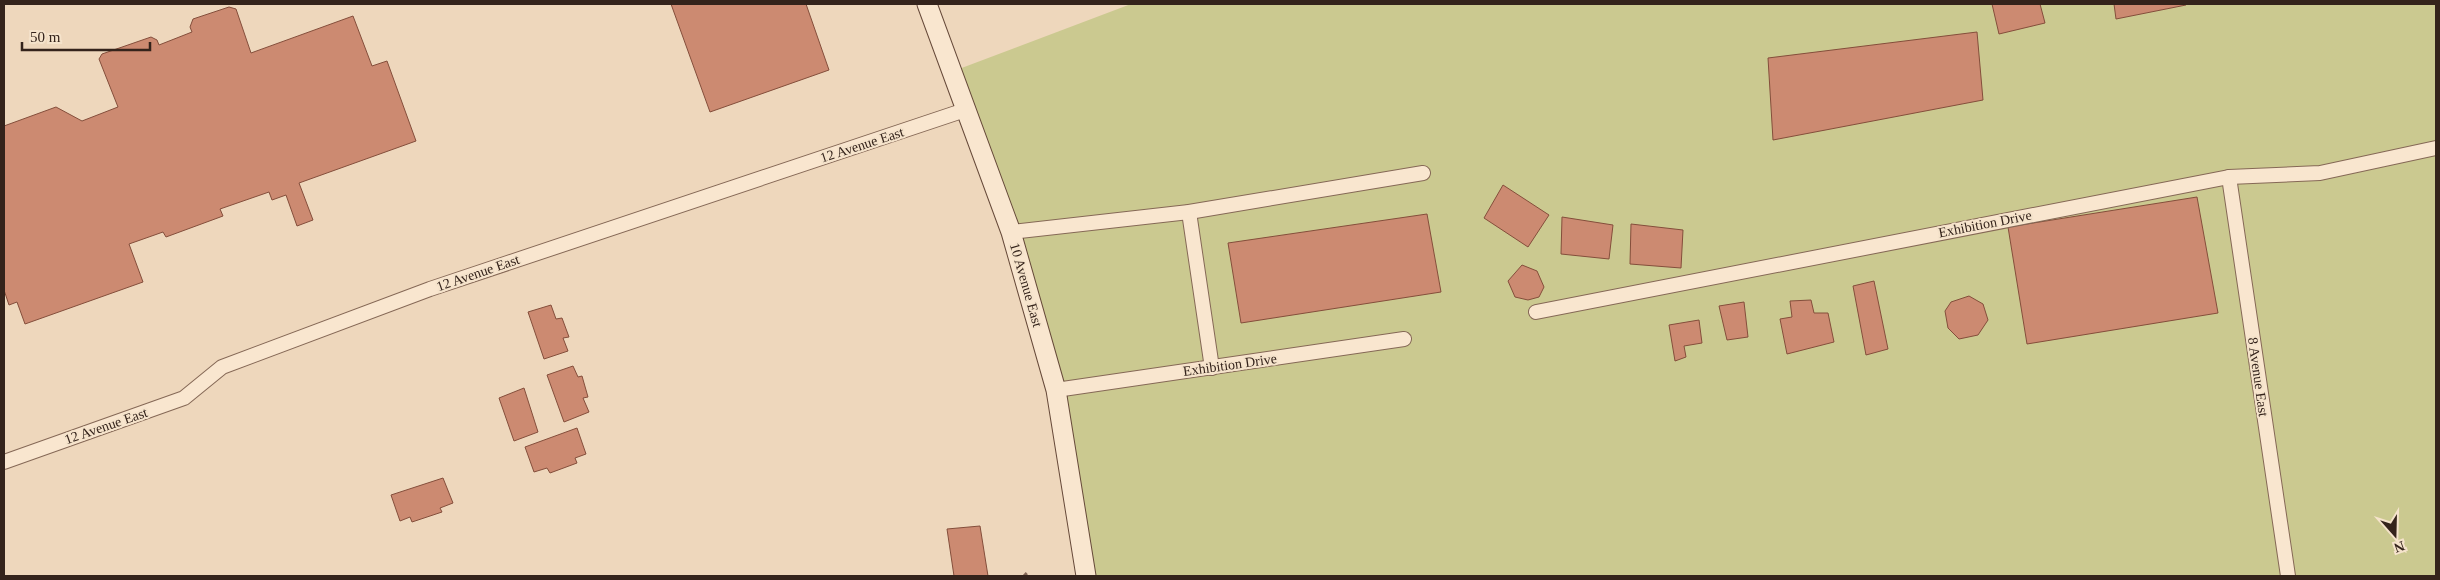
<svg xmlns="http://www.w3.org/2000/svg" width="2440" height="580" font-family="'Times New Roman',serif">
  <rect width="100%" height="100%" fill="#eed7bc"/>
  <!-- green -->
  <path fill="#cbc990" d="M 1131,4 L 2436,4 L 2436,576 L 1091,576 L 1063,394 L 951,72 Z"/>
  <!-- building -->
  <g fill="#cc8a71" stroke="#844e3b">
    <path d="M 671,4 L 806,4 L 829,70 L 710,112 Z"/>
    <path d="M 1992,4 L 2040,4 L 2045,23 L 1999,34 Z"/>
    <path d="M 2114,4 L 2186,4 L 2186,5 L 2116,19 Z"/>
    <path d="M 229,7 L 236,9 L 251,53 L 353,16 L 372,66 L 387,61 L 416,141 L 299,183 L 313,220 L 297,226 L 286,195 L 272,200 L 269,192 L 220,209 L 223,216 L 166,237 L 163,232 L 129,244 L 143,282 L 25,324 L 17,302 L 9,305 L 4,290 L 4,126 L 56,107 L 82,121 L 118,107 L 99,59 L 102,54 L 151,37 L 157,40 L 159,45 L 192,32 L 190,27 L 193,19 Z"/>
    <path d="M 1977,32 L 1983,100 L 1773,140 L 1768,58 Z"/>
    <path d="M 1503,185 L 1549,215 L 1528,247 L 1484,218 Z"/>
    <path d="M 2197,197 L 2218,313 L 2027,344 L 2008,227 Z"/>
    <path d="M 1427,214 L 1441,292 L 1241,323 L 1228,243 Z"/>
    <path d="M 1562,217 L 1613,225 L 1609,259 L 1561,254 Z"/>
    <path d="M 1631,224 L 1683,230 L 1681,268 L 1630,264 Z"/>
    <path d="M 1522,265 L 1537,271 L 1544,287 L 1539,297 L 1528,300 L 1515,297 L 1508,281 Z"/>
    <path d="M 1874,281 L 1888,349 L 1866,355 L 1853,286 Z"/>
    <path d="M 1969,296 L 1983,304 L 1988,320 L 1978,335 L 1959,339 L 1948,328 L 1945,311 L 1951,302 Z"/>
    <path d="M 1811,300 L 1814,313 L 1828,313 L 1834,342 L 1787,354 L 1780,319 L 1792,317 L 1790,301 Z"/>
    <path d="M 1744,302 L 1748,337 L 1727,340 L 1719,306 Z"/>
    <path d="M 551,305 L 556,319 L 562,318 L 569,337 L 563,338 L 568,351 L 544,359 L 528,312 Z"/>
    <path d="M 1699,320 L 1702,343 L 1684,346 L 1686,357 L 1675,361 L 1669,325 Z"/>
    <path d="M 573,366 L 578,377 L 582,376 L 588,397 L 583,398 L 589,412 L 564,422 L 547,375 Z"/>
    <path d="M 524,388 L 538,432 L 514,441 L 499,398 Z"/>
    <path d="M 577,428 L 586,454 L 575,458 L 577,463 L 550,473 L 547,468 L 534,472 L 525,447 Z"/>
    <path d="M 443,478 L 453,503 L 440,508 L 442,512 L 412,522 L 410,517 L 400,521 L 391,495 Z"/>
    <path d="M 980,526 L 988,576 L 954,576 L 947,529 Z"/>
  </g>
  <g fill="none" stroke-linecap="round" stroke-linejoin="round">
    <defs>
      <g id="street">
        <path d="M 2229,177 L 2288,576"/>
        <path d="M 1189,212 L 1212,368"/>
        <path d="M 1011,232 L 1189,212 L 1423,173"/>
        <path d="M 1536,312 L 2229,177 L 2320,173 L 2436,148"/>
        <path d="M 1056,390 L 1404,339"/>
        <path d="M 4,462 L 184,398 L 222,367 L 430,289 L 965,110"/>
      </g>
      <path id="secondary" d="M 927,4 L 1011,232 L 1056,390 L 1086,576"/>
    </defs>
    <!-- street casing -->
    <use href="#street" stroke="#856856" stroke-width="16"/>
    <!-- secondary casing -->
    <use href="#secondary" stroke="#664939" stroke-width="21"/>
    <!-- path -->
    <path stroke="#856856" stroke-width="3" stroke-dasharray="4 2.5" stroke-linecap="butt" d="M 1024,576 L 1027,573"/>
    <!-- street -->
    <use href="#street" stroke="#f9e6cf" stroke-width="14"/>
    <!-- secondary -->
    <use href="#secondary" stroke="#f9e6cf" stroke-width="19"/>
  </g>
  <g text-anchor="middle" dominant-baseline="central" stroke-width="4" stroke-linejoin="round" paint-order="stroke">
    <!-- street labels -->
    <g font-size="14" fill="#34231b" stroke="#f5e3cb">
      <text transform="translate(862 145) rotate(-18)">12 Avenue East</text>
      <text transform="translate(1985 224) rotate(-11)">Exhibition Drive</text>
      <text transform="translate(478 273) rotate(-19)">12 Avenue East</text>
      <text transform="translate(1026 285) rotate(74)">10 Avenue East</text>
      <text transform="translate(1230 365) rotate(-8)">Exhibition Drive</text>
      <text transform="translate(2258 377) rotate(82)">8 Avenue East</text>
      <text transform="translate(106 426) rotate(-19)">12 Avenue East</text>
    </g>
  </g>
  <!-- border -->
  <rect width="2440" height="580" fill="none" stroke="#34231b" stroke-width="10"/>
  <!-- north arrow -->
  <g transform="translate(2395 535) rotate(160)" stroke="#f5e3cb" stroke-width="4" paint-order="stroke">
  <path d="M0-4L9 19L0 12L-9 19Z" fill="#34231b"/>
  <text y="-8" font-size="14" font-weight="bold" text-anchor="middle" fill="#34231b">N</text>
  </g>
  <!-- scale -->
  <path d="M22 42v8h128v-8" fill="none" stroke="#34231b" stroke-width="2.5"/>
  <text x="30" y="42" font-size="15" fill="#34231b" stroke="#f5e3cb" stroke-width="4" paint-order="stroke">50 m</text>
</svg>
